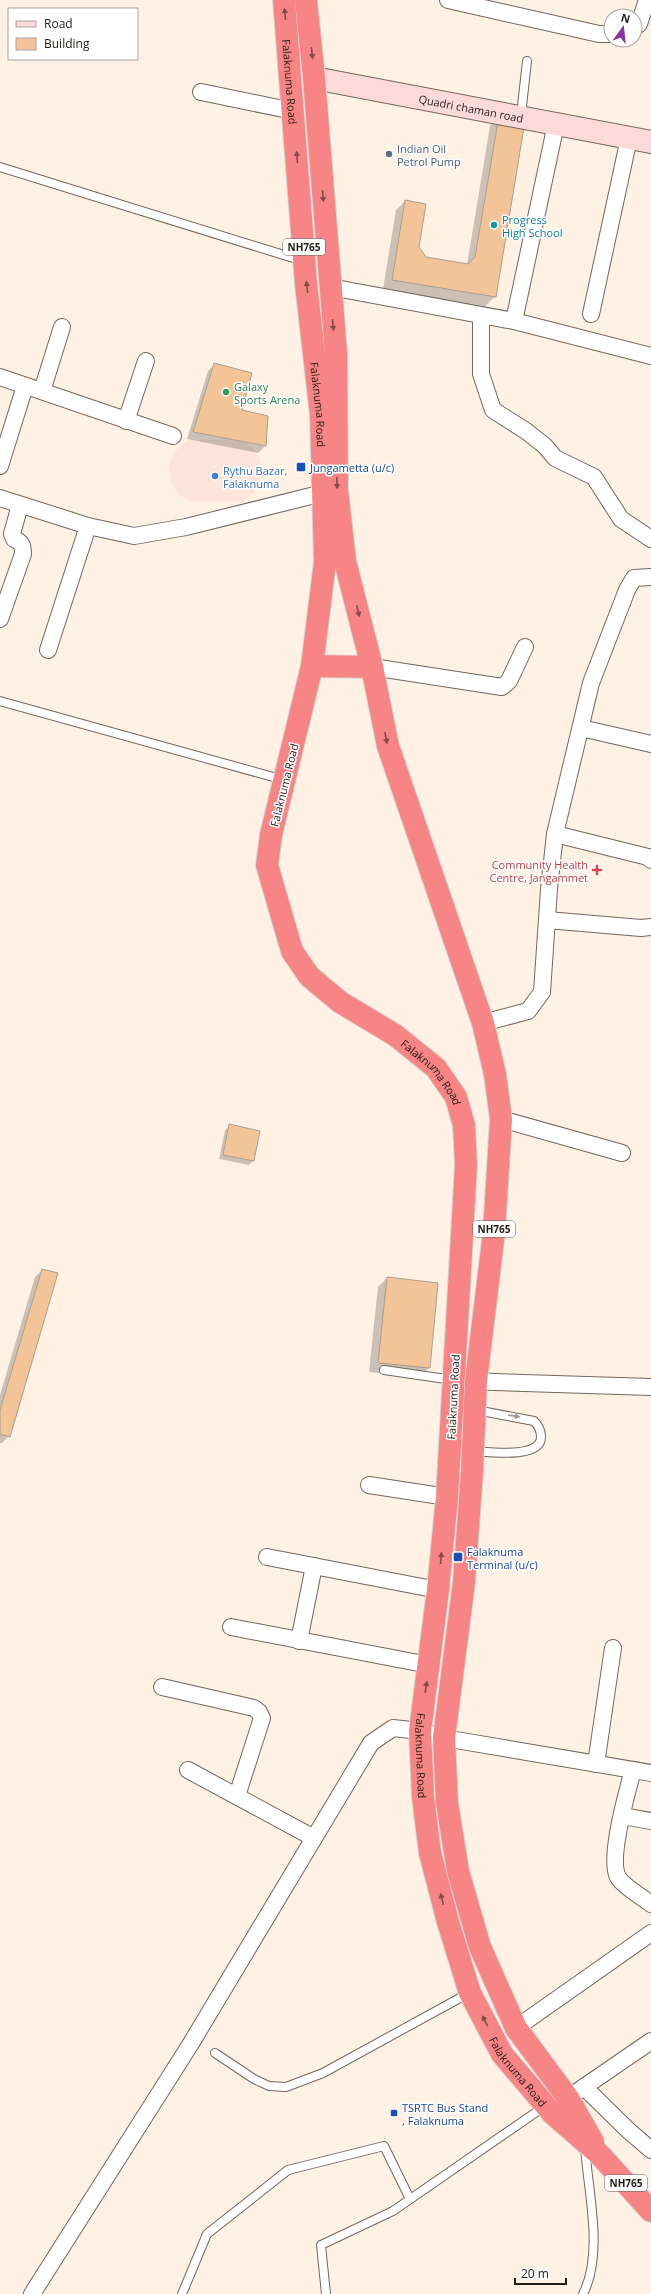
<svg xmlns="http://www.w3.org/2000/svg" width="651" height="2294" font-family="'Open Sans',sans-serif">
  <rect width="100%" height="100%" fill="#fff1e4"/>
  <!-- commercial -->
  <path fill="#fce4da" d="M 188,440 L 241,440 L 252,447 L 259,458 L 262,471 L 259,483 L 252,494 L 242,502 L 193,502 L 179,495 L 171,481 L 169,465 L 176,450 Z"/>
  <!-- shadow -->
  <g fill="#0003">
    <path d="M 499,117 L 524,121 L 495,297 L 485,306 L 383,289 L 396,210 L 405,201 L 418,247 L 426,258 L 467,265 L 490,126 Z"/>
    <path d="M 215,364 L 241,411 L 267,417 L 265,446 L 258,453 L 187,439 L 208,371 Z"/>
    <path d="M 230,1126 L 253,1161 L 249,1165 L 219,1159 L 225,1130 Z"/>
    <path d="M 42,1270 L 9,1436 L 2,1443 L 0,1443 L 0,1395 L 35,1277 Z"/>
    <path d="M 387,1278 L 437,1283 L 429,1368 L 419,1377 L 369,1372 L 378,1287 Z"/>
  </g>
  <!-- building -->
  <g fill="#f3c497" stroke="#aa9e92">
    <path d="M 499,116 L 525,121 L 496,297 L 392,280 L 405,200 L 426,204 L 419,247 L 426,257 L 468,264 L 475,257 Z"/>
    <path d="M 214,363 L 252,373 L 242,410 L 268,416 L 266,446 L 193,432 Z"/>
    <path d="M 229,1124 L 260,1131 L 254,1161 L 223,1155 Z"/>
    <path d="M 42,1269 L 58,1273 L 10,1437 L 0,1434 L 0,1410 Z"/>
    <path d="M 387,1277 L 438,1283 L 430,1368 L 378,1363 Z"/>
  </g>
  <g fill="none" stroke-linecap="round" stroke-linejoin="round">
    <defs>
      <g id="lane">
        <path d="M 522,106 L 527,61"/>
        <path d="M 0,167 L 303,261"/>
        <path d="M 0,701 L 284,780"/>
        <path d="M 384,1370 L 453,1380"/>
        <path d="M 473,1451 C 489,1452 541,1459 541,1437 C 541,1430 539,1426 534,1421 L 476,1410"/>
        <path d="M 215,2053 L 254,2079 L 269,2086 L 286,2087 L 323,2073 L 469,1993"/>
        <path d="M 182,2294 L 207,2234 L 288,2170 L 384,2146 L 410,2199"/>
        <path d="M 326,2294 L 321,2245 L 393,2211 L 545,2106"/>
        <path d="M 583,2294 C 604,2253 588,2192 585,2147"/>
      </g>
      <g id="street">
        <path d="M 448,0 L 599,34 L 611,34"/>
        <path d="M 635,27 L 639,24 L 647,0"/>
        <path d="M 201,92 L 293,111"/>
        <path d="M 330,287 L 514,321 L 651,356"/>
        <path d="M 591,314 L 629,138"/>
        <path d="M 481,316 L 481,374 L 493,410 L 526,431 L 545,446 L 555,458 L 594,477 L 621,519 L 651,539"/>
        <path d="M 514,321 L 556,124"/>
        <path d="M 0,377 L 173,436"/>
        <path d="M 42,391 L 62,327"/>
        <path d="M 126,421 L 146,361"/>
        <path d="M 0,466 L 25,386"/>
        <path d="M 0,498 L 88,526 L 134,536 L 186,527 L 323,493"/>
        <path d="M 0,619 L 23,554 C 23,546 22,542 14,539 L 12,534 L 20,505"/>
        <path d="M 48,650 L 88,526"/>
        <path d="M 372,667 L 502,687 L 509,681 L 525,647"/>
        <path d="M 581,728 L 651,744"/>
        <path d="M 555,834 L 648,857 L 651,860"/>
        <path d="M 547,920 L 641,928 L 651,927"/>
        <path d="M 483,1023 L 528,1011 L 542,992 L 549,889 L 555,834 L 591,683 L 627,590 L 634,578 L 651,577"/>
        <path d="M 501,1119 L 622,1153"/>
        <path d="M 465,1381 L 651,1387"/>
        <path d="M 369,1485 L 447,1497"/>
        <path d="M 267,1557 L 438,1590"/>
        <path d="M 231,1627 L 429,1665"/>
        <path d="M 299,1641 L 314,1566"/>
        <path d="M 162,1687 L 254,1708 L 259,1712 L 262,1718 L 237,1796"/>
        <path d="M 596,1764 L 613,1648"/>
        <path d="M 188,1770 L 314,1838"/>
        <path d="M 633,1770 C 627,1792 608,1859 618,1877 C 622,1885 643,1898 651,1904"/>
        <path d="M 622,1816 L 651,1821"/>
        <path d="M 516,2028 L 651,1933"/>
        <path d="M 584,2087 L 629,2131 L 651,2150"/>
        <path d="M 568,2098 L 651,2041"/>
        <path d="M 32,2294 L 190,2045 L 371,1743 L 393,1728 L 420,1731 L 444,1738 L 651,1773"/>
      </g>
      <g id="secondary">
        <path id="s1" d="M 291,77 L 314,78 L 651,142"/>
      </g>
      <g id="highway">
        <path id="s2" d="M 284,0 L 306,284 L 321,415 L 325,562 L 312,666 L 271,835 L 267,865 L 292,951 L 309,976 L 340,1002 L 395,1035 L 436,1068 L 456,1097 L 464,1125 L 466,1165 L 447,1497 L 438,1590 L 420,1731 L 423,1797 L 430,1853 L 448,1922 L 470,1993 L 502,2054 L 553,2114 L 600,2155 L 651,2211"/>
        <path d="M 306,0 L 314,78 L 336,353 L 337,490 L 345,561 L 372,667 L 388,746 L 483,1023 L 495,1074 L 501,1119 L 494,1232 L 476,1381 L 472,1472 L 464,1582 L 444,1738 L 447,1803 L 458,1871 L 480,1947 L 516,2028 L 568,2098 L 593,2142"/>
        <path d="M 312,666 L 372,667"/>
      </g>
    </defs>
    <!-- lane casing -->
    <use href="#lane" stroke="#72675c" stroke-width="10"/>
    <!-- street casing -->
    <use href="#street" stroke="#72675c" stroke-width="18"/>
    <!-- secondary casing -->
    <use href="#secondary" stroke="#72675c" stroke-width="24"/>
    <!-- highway casing -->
    <use href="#highway" stroke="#d7d6d5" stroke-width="24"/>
    <!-- lane -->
    <use href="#lane" stroke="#fff" stroke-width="8"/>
    <!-- street -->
    <use href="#street" stroke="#fff" stroke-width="16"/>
    <!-- secondary -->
    <use href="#secondary" stroke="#fddada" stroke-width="22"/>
    <!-- highway -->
    <use href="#highway" stroke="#f88585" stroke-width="22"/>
  </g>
  <!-- one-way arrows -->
  <defs><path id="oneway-solid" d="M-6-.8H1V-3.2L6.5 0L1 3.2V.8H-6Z"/></defs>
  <g fill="#814b48">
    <use href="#oneway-solid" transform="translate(285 14) rotate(-95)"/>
    <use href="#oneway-solid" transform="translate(312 53) rotate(84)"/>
    <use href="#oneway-solid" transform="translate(297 157) rotate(-94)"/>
    <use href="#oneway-solid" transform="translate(323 196) rotate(86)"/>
    <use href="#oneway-solid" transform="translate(307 287) rotate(-96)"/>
    <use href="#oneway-solid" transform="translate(333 325) rotate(85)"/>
    <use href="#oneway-solid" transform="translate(337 483) rotate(89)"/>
    <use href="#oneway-solid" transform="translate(358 611) rotate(76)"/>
    <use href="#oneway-solid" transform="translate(386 738) rotate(79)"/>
    <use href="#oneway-solid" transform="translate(441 1558) rotate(-85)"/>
    <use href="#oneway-solid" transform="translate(426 1687) rotate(-82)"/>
    <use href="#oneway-solid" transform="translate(442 1899) rotate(-104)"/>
    <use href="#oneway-solid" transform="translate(485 2021) rotate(-118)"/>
  </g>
  <use fill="#9b9997" href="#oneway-solid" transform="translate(514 1416) rotate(8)"/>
  <!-- markers -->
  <circle fill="#5c6f8a" stroke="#fff" stroke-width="1.5" cx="389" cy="154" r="4"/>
  <circle fill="#0f9aa8" stroke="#fff" stroke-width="1.5" cx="494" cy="225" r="4"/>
  <circle fill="#2e9e5b" stroke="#fff" stroke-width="1.5" cx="226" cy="392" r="4"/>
  <g fill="#1a4fb4" stroke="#fff" stroke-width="1.5">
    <rect x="296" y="462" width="10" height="10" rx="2"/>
    <rect x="453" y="1552" width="10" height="10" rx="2"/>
    <rect x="390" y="2109" width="8" height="8" rx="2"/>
  </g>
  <circle fill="#3f7fe0" stroke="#fff" stroke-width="1.5" cx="215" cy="476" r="4"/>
  <path fill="#e0444e" stroke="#fff" stroke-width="1.5" d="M595 864h4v4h4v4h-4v4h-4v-4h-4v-4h4z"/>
  <g text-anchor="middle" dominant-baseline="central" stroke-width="3" stroke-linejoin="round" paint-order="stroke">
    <!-- shield labels -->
    <g fill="#fff" stroke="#63605d" stroke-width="1">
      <rect x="283" y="239" width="42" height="16" rx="3"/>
      <rect x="473" y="1221" width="42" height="16" rx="3"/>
      <rect x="605" y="2175" width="42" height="16" rx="3"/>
    </g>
    <g font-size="10" font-weight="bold" fill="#201c17">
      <text x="304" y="247">NH765</text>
      <text x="494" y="1229">NH765</text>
      <text x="626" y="2183">NH765</text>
    </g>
    <!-- street labels -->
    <g font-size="11" fill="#201c17" stroke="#fff">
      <text stroke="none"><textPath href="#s2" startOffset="82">Falaknuma Road</textPath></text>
      <text stroke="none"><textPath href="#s1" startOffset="183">Quadri chaman road</textPath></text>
      <text stroke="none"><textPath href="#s2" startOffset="406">Falaknuma Road</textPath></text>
      <text transform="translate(284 785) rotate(-76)">Falaknuma Road</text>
      <text stroke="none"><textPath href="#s2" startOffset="1150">Falaknuma Road</textPath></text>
      <text transform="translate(453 1397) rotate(-87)">Falaknuma Road</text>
      <text stroke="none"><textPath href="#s2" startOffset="1847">Falaknuma Road</textPath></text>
      <text stroke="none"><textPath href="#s2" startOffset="2183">Falaknuma Road</textPath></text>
    </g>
    <!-- service labels -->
    <g font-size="11" fill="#4e5e75" stroke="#fff" text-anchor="start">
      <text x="397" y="148">Indian Oil<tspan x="397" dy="13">Petrol Pump</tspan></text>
    </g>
    <!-- culture labels -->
    <g font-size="11" fill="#0d838f" stroke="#fff" text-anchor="start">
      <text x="502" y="219">Progress<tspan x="502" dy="13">High School</tspan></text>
    </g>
    <!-- leisure labels -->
    <g font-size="11" fill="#27864d" stroke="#fff" text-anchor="start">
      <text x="234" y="386">Galaxy<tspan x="234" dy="13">Sports Arena</tspan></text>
    </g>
    <!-- transit labels -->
    <g font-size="11" fill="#164399" stroke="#fff" text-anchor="start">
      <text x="310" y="467">Jungametta (u/c)</text>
      <text x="467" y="1551">Falaknuma<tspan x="467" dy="13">Terminal (u/c)</tspan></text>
      <text x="402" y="2107">TSRTC Bus Stand<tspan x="402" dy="13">, Falaknuma</tspan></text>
    </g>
    <!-- shop labels -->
    <g font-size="11" fill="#366cbe" stroke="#fff" text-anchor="start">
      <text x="223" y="470">Rythu Bazar,<tspan x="223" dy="13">Falaknuma</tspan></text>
    </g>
    <!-- health labels -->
    <g font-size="11" fill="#be3a42" stroke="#fff" text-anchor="end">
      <text x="588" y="864">Community Health<tspan x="588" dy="13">Centre, Jangammet</tspan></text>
    </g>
  </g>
  <!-- legend -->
  <rect x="8" y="8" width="130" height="52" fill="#ffffff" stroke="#a6a4a2"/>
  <rect x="16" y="21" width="20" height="6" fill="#fddada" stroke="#a6a4a2"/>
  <text x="44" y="28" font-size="12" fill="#201c17">Road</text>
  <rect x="16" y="38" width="20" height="12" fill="#f3c497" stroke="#a6a4a2"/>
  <text x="44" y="48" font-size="12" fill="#201c17">Building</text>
  <!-- north arrow -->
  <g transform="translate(623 28) rotate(15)"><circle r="19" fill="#ffffff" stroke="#a6a4a2"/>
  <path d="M0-3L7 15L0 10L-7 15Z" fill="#8a34a1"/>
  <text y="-6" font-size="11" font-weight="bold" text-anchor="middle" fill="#201c17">N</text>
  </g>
  <!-- scale -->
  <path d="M515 2278v6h51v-6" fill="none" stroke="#201c17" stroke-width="2"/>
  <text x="521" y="2278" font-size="12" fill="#201c17" stroke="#ffffff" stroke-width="3" paint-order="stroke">20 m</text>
</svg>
